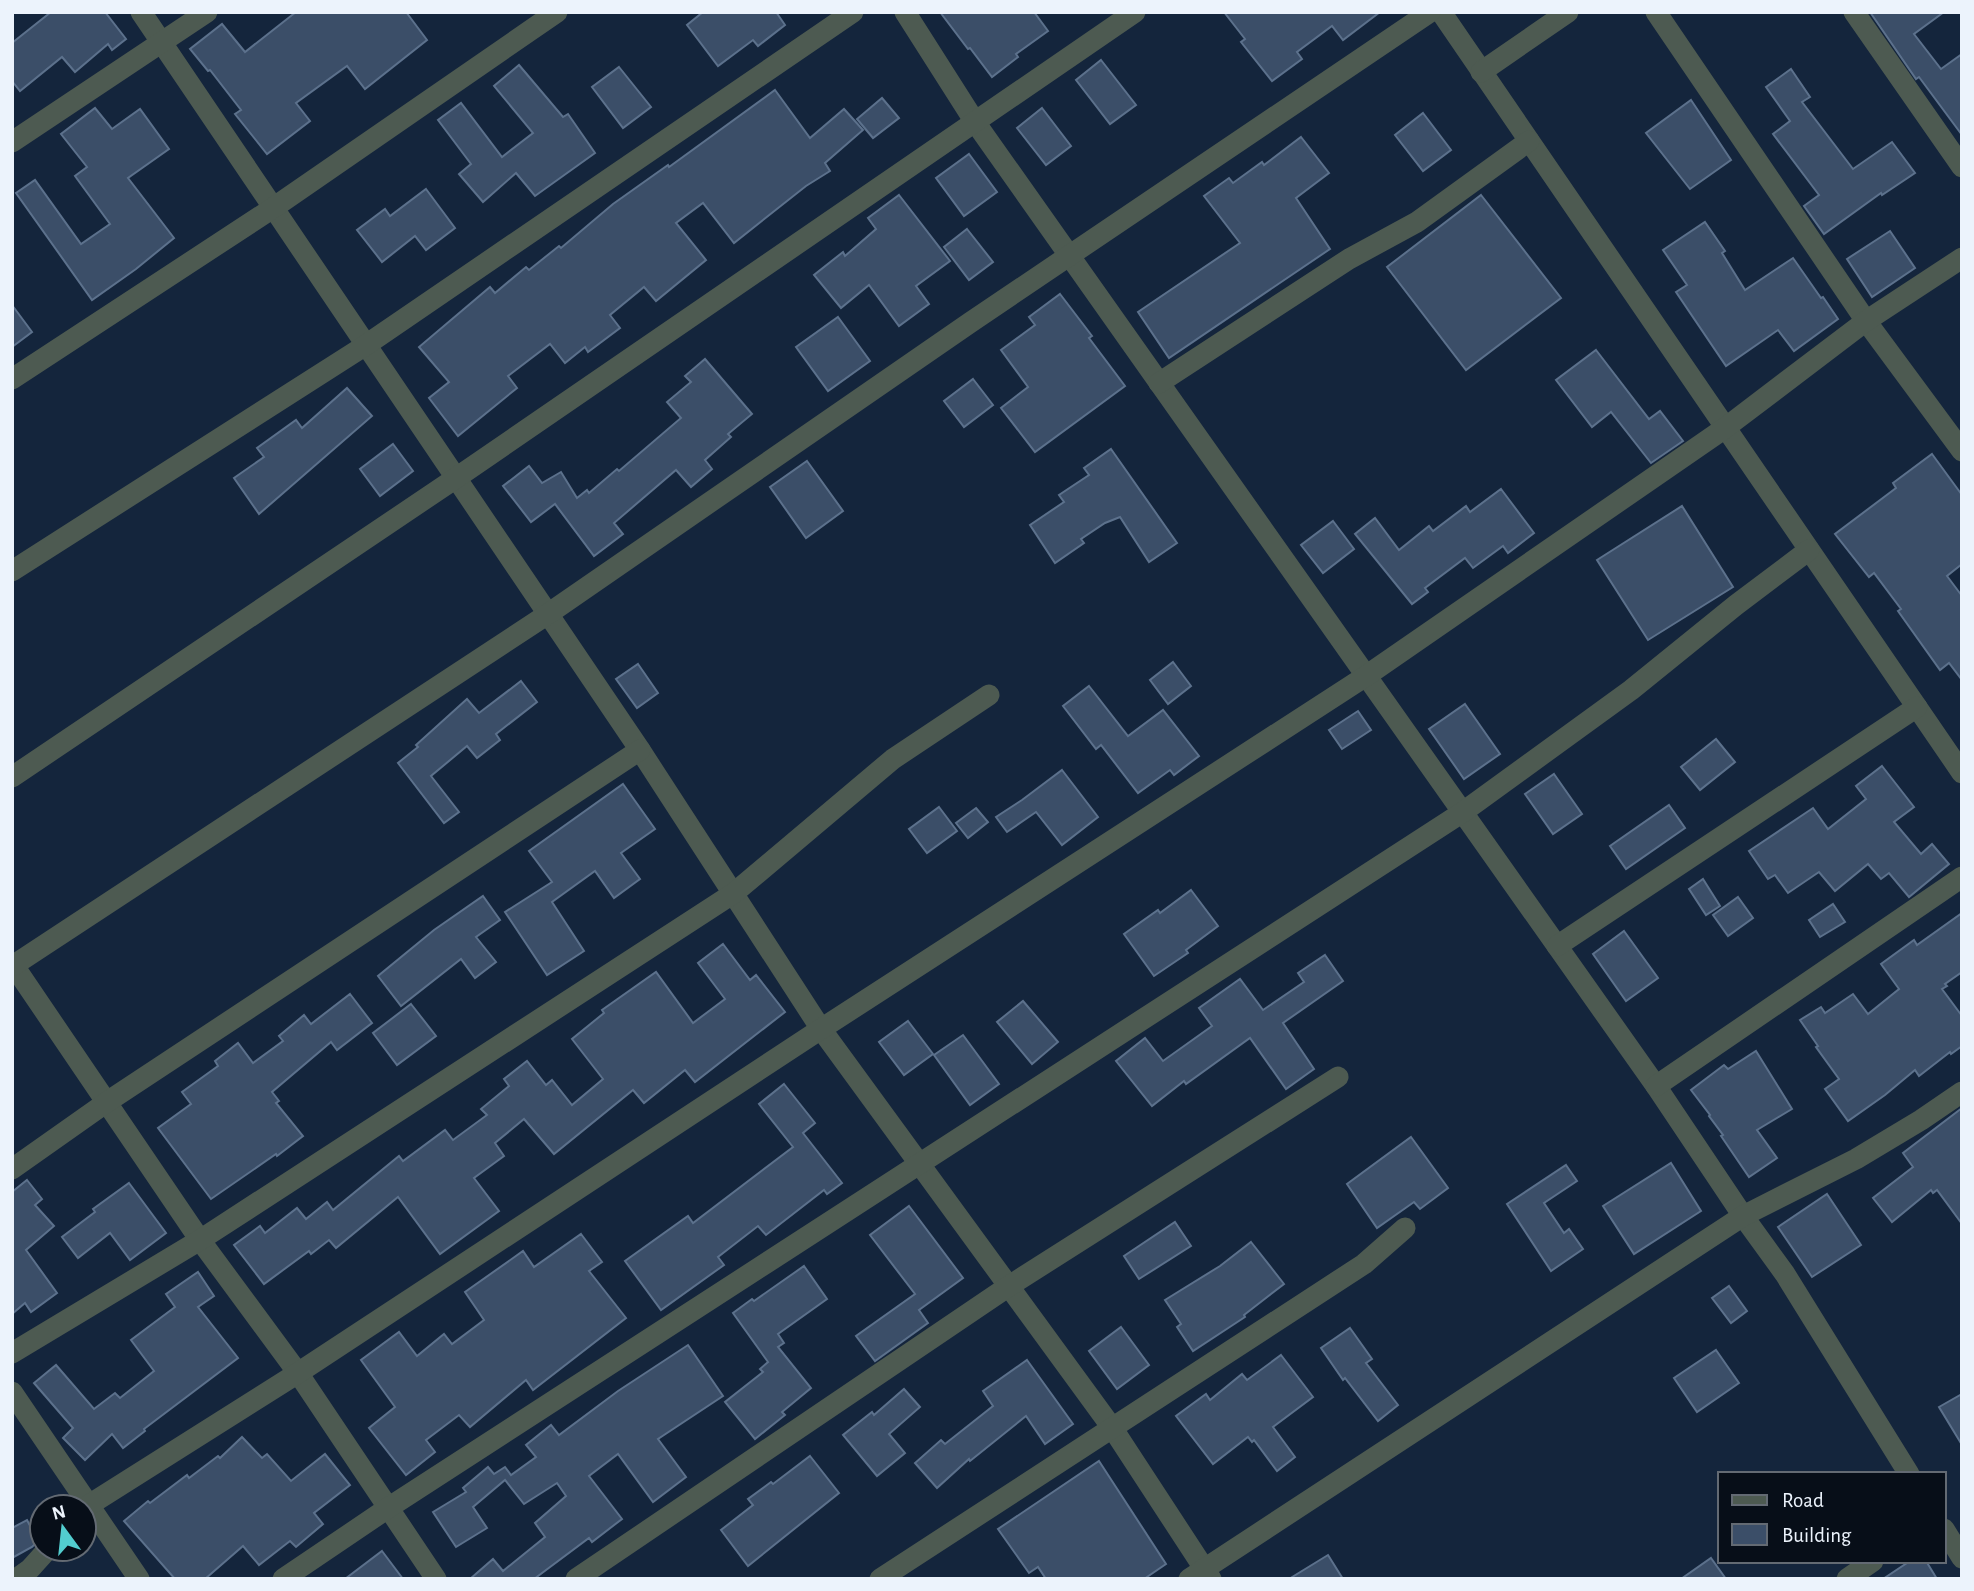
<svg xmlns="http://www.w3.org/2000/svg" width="1974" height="1591" font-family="'Alegreya Sans',sans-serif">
  <rect width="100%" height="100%" fill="#14253c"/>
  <!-- building -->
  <g fill="#3b4e68" stroke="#5c718c" stroke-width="2">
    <path d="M 51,12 L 105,12 L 126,39 L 112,50 L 108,44 L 75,72 L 62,57 L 20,91 L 12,81 L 12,43 Z"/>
    <path d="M 296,12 L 406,12 L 427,40 L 365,89 L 347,66 L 296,103 L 310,121 L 267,154 L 235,114 L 241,110 L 210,70 L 208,71 L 190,49 L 222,24 L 245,52 Z"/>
    <path d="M 703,12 L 776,12 L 785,25 L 758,46 L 753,40 L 718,66 L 687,25 Z"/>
    <path d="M 940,12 L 1034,12 L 1048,31 L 1016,54 L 1018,57 L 992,77 L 970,48 L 968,49 Z"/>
    <path d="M 1224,12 L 1380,12 L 1343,40 L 1332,26 L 1297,52 L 1302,59 L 1272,81 L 1241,42 L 1245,39 Z"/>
    <path d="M 1870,12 L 1944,12 L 1914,34 L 1941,69 L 1962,54 L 1962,135 L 1919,77 L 1916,79 Z"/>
    <path d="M 1101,60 L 1136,105 L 1110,124 L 1076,80 Z"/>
    <path d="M 519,65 L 563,117 L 568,114 L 595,153 L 535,196 L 516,173 L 483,202 L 459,174 L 471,164 L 438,120 L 461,103 L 502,157 L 533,133 L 494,86 Z"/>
    <path d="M 619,67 L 651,107 L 623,128 L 592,87 Z"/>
    <path d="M 1791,69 L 1810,97 L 1802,102 L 1853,169 L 1892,142 L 1915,173 L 1882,195 L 1881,193 L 1824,234 L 1804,206 L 1819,195 L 1773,134 L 1790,121 L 1766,87 Z"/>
    <path d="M 775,90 L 810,138 L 844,109 L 863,130 L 825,163 L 830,171 L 806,186 L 734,243 L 703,203 L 676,223 L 706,260 L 656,301 L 644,287 L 610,315 L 620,328 L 588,352 L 585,347 L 565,363 L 550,344 L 508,376 L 517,388 L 458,436 L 429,398 L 449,382 L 419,347 L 490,287 L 495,293 L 526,267 L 529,270 L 559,246 L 561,248 L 613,204 L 668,165 L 669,167 Z"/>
    <path d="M 882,98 L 899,118 L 873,138 L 857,119 Z"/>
    <path d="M 1691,100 L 1731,160 L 1690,189 L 1646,133 Z"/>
    <path d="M 95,108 L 112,129 L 140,109 L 169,149 L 128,178 L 174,238 L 136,269 L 92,300 L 16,193 L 35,180 L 81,244 L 110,224 L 75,176 L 87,167 L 61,134 Z"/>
    <path d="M 1042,108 L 1071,146 L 1046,165 L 1017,128 Z"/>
    <path d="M 1423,113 L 1451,150 L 1423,171 L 1395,135 Z"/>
    <path d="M 1301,137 L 1329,173 L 1296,198 L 1330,249 L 1169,358 L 1138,312 L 1240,243 L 1204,196 L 1229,178 L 1233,183 L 1262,162 L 1264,165 Z"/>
    <path d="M 969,154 L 997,192 L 964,216 L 936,178 Z"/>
    <path d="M 426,189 L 455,228 L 426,250 L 415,236 L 382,262 L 357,230 L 385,209 L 390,216 Z"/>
    <path d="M 899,195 L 950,261 L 916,286 L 929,304 L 899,326 L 869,285 L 841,308 L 814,275 L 843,252 L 845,256 L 876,229 L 868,218 Z"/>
    <path d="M 1481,195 L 1561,298 L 1466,370 L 1387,267 Z"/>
    <path d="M 1705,222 L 1725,251 L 1722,253 L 1745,290 L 1793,258 L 1821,298 L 1823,297 L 1838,319 L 1794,351 L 1778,330 L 1726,366 L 1676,292 L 1687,285 L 1663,250 Z"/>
    <path d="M 967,229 L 993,262 L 969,280 L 944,247 Z"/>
    <path d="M 1890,231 L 1915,268 L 1872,297 L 1847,259 Z"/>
    <path d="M 1060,294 L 1092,336 L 1089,338 L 1125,386 L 1035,452 L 1001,408 L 1028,387 L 1001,350 L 1035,325 L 1029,317 Z"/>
    <path d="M 12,305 L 32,332 L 12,347 Z"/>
    <path d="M 838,317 L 870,361 L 828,391 L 796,347 Z"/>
    <path d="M 1596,350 L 1649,419 L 1660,411 L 1683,441 L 1651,463 L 1611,412 L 1592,427 L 1556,380 Z"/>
    <path d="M 705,359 L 752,414 L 728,434 L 731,437 L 705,460 L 712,469 L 691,487 L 676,470 L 614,523 L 623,534 L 594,556 L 555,504 L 531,522 L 503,486 L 529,466 L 542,483 L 561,472 L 577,498 L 587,490 L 589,493 L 617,469 L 619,471 L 681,418 L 667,402 L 691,382 L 685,376 Z"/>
    <path d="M 973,379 L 993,405 L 964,427 L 944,401 Z"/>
    <path d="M 347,388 L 372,416 L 259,514 L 234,478 L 264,457 L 257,448 L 296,420 L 302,428 Z"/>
    <path d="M 393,444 L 413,471 L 380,496 L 360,469 Z"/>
    <path d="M 1111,449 L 1177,543 L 1149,562 L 1120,517 L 1105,523 L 1081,539 L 1084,543 L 1055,563 L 1030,525 L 1064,502 L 1059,495 L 1089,475 L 1084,468 Z"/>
    <path d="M 1932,454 L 1962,495 L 1962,564 L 1947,576 L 1962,596 L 1962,680 L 1949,663 L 1940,670 L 1898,611 L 1901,609 L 1874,573 L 1869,577 L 1835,534 L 1896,488 L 1893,483 Z"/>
    <path d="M 807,461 L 843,511 L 806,538 L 770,487 Z"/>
    <path d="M 1501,489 L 1534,533 L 1508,553 L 1503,546 L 1473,568 L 1465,558 L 1425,588 L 1428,592 L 1412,604 L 1355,534 L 1375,518 L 1399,550 L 1429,526 L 1433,531 L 1466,506 L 1470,512 Z"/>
    <path d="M 1682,506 L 1733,587 L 1648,640 L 1597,560 Z"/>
    <path d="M 1333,521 L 1354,549 L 1323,573 L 1301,545 Z"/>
    <path d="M 1173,662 L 1191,686 L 1168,704 L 1150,680 Z"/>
    <path d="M 638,664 L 658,693 L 637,708 L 616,679 Z"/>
    <path d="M 521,681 L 537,702 L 496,734 L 500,740 L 477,758 L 467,746 L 431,776 L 459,812 L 444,823 L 398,763 L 418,747 L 416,745 L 467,699 L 479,713 Z"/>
    <path d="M 1089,686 L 1128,736 L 1163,710 L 1199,756 L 1174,775 L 1170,770 L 1138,793 L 1101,745 L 1096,749 L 1063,706 Z"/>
    <path d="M 1465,704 L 1500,754 L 1464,779 L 1429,729 Z"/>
    <path d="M 1358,711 L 1371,730 L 1342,749 L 1329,730 Z"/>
    <path d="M 1716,739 L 1735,762 L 1700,790 L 1681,767 Z"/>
    <path d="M 1882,766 L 1914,807 L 1894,822 L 1921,854 L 1932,844 L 1949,864 L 1909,897 L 1889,873 L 1881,879 L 1868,864 L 1835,891 L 1819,872 L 1788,893 L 1775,875 L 1768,879 L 1749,851 L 1813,808 L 1828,829 L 1866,799 L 1856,786 Z"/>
    <path d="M 1062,770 L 1098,817 L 1062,845 L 1036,812 L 1007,832 L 996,817 L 1022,800 Z"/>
    <path d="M 1554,774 L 1582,814 L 1553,834 L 1525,794 Z"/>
    <path d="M 623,784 L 655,829 L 621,853 L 640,879 L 614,898 L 595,871 L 552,902 L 584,951 L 547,975 L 505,912 L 552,882 L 529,851 Z"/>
    <path d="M 1669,805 L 1685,828 L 1626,869 L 1610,846 Z"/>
    <path d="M 939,807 L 957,831 L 927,853 L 909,829 Z"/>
    <path d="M 976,808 L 988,822 L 968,838 L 956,823 Z"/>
    <path d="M 1703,879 L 1720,906 L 1706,915 L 1689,889 Z"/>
    <path d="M 1191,890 L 1218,926 L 1186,950 L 1188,953 L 1154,976 L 1124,934 L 1158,910 L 1160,913 Z"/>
    <path d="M 483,896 L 500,920 L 476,937 L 496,962 L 475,978 L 461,959 L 401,1006 L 378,976 L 434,930 Z"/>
    <path d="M 1738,897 L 1753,918 L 1728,936 L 1713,915 Z"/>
    <path d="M 1833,904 L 1845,922 L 1820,937 L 1809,920 Z"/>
    <path d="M 1962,913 L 1962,972 L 1945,984 L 1947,986 L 1942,989 L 1962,1016 L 1962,1046 L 1951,1054 L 1950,1052 L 1919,1076 L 1915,1070 L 1885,1095 L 1848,1121 L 1825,1089 L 1839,1079 L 1816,1047 L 1818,1046 L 1800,1020 L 1821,1007 L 1825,1013 L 1853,994 L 1868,1014 L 1899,989 L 1881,964 L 1914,940 L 1917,945 Z"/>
    <path d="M 1624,931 L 1658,978 L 1626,1001 L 1593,954 Z"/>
    <path d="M 723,944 L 750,980 L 756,975 L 785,1012 L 695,1082 L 685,1070 L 644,1103 L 633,1090 L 554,1154 L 524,1119 L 495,1143 L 504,1156 L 474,1178 L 499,1211 L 440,1254 L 398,1197 L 336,1248 L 329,1240 L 311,1254 L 309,1251 L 264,1284 L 234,1245 L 260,1226 L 265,1233 L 297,1208 L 306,1219 L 327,1202 L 333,1210 L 399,1156 L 403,1161 L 445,1130 L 453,1140 L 487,1115 L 481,1109 L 509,1086 L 504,1079 L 527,1061 L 546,1085 L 552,1080 L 572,1105 L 603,1079 L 572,1039 L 604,1013 L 602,1010 L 656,972 L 693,1023 L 725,999 L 698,963 Z"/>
    <path d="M 1325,955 L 1343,981 L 1283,1023 L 1314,1069 L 1286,1089 L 1250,1038 L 1186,1084 L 1184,1081 L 1152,1106 L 1116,1061 L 1145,1038 L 1163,1061 L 1212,1026 L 1199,1008 L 1240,979 L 1263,1010 L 1304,982 L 1298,973 Z"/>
    <path d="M 350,994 L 372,1023 L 337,1050 L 331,1042 L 272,1092 L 279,1101 L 276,1103 L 303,1136 L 277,1156 L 276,1154 L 211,1199 L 158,1128 L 191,1104 L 182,1092 L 218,1066 L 215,1061 L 238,1043 L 253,1063 L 283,1041 L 279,1036 L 304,1015 L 311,1024 Z"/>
    <path d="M 1023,1001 L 1058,1042 L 1032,1064 L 997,1022 Z"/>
    <path d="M 411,1004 L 436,1036 L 397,1065 L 373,1033 Z"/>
    <path d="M 908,1021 L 933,1054 L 904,1075 L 879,1042 Z"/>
    <path d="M 963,1035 L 999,1084 L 970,1105 L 934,1055 Z"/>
    <path d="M 1756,1051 L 1792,1109 L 1757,1130 L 1777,1158 L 1749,1177 L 1721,1136 L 1723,1135 L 1709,1116 L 1710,1115 L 1691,1090 L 1724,1065 L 1728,1069 Z"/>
    <path d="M 784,1084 L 815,1123 L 803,1133 L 842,1183 L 827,1194 L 824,1190 L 766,1235 L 758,1226 L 718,1257 L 724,1265 L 661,1310 L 625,1261 L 688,1216 L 693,1223 L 793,1147 L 759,1104 Z"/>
    <path d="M 1962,1108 L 1962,1224 L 1937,1190 L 1933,1193 L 1931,1190 L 1892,1222 L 1873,1198 L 1913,1167 L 1903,1153 Z"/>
    <path d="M 1411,1137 L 1448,1188 L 1420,1209 L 1414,1202 L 1377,1228 L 1347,1184 Z"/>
    <path d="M 1671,1163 L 1701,1211 L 1634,1254 L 1603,1206 Z"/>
    <path d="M 1566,1165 L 1577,1181 L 1544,1203 L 1564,1233 L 1569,1229 L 1583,1249 L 1551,1271 L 1507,1204 Z"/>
    <path d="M 27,1180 L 42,1199 L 35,1205 L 54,1226 L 26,1250 L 57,1293 L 31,1312 L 25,1303 L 12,1314 L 12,1192 Z"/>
    <path d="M 129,1183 L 166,1233 L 130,1260 L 110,1233 L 78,1258 L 62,1237 L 95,1212 L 93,1209 Z"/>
    <path d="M 1827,1194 L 1861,1245 L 1812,1277 L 1778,1227 Z"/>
    <path d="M 909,1206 L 963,1278 L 919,1310 L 928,1323 L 875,1361 L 856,1336 L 915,1294 L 870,1235 Z"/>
    <path d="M 1175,1222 L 1191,1246 L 1139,1279 L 1124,1256 Z"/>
    <path d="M 581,1234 L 602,1262 L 589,1271 L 626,1318 L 533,1390 L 526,1380 L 470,1427 L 459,1415 L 426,1440 L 435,1452 L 406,1475 L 369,1428 L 395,1407 L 361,1360 L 399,1332 L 417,1356 L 444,1334 L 452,1344 L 484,1320 L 465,1292 L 523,1251 L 534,1267 Z"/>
    <path d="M 1251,1242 L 1284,1284 L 1244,1315 L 1245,1317 L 1193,1351 L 1177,1327 L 1181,1324 L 1165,1300 L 1220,1266 Z"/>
    <path d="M 804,1266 L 827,1299 L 778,1334 L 784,1343 L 778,1347 L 811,1388 L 782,1412 L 785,1415 L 755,1439 L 725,1402 L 763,1372 L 760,1369 L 768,1362 L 733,1313 L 752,1299 L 754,1301 Z"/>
    <path d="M 198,1272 L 214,1296 L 198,1307 L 238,1358 L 144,1429 L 145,1431 L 123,1448 L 112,1434 L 85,1460 L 63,1438 L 73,1428 L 34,1383 L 56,1365 L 94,1409 L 115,1393 L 120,1398 L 154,1371 L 131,1340 L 175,1307 L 166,1294 Z"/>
    <path d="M 1729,1286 L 1747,1311 L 1731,1323 L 1712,1298 Z"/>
    <path d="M 1121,1327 L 1149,1365 L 1117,1389 L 1089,1351 Z"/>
    <path d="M 1350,1328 L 1372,1359 L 1366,1363 L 1398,1405 L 1378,1421 L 1345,1378 L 1343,1380 L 1321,1348 Z"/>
    <path d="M 688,1345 L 723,1396 L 658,1439 L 686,1477 L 653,1502 L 618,1454 L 589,1476 L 622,1519 L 592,1542 L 589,1538 L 534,1579 L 470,1579 L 493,1559 L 503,1571 L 545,1537 L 535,1523 L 566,1496 L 557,1483 L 524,1504 L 505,1480 L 473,1507 L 487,1528 L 456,1547 L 433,1512 L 466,1492 L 463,1488 L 488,1467 L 494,1474 L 505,1467 L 511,1475 L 536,1457 L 526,1445 L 551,1425 L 559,1435 L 618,1391 Z"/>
    <path d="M 1716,1350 L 1739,1383 L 1697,1412 L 1674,1378 Z"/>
    <path d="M 1281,1355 L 1313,1397 L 1273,1427 L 1295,1457 L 1277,1471 L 1254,1440 L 1252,1442 L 1248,1437 L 1213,1464 L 1176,1416 L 1206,1394 L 1210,1400 L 1242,1374 L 1247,1380 Z"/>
    <path d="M 1027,1360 L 1073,1424 L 1045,1444 L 1026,1416 L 970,1461 L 969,1459 L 937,1488 L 915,1463 L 941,1440 L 945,1444 L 993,1406 L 983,1391 Z"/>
    <path d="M 904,1389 L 920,1407 L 889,1434 L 905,1453 L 877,1476 L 843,1435 L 872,1412 L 874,1415 Z"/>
    <path d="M 1962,1394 L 1962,1445 L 1939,1407 Z"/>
    <path d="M 242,1437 L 262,1458 L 267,1454 L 291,1481 L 325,1454 L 350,1485 L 314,1513 L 323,1524 L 296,1547 L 290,1541 L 259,1565 L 243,1546 L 205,1579 L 175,1579 L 124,1521 L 148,1501 L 150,1503 L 187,1475 L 189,1478 L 218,1456 L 220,1458 Z"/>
    <path d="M 810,1456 L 839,1493 L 748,1566 L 721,1530 L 753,1505 L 748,1499 L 771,1482 L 773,1484 Z"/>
    <path d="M 1099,1461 L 1166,1564 L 1144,1579 L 1046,1579 L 1038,1567 L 1029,1573 L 998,1529 Z"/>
    <path d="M 27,1520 L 38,1541 L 32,1547 L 12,1558 L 12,1528 Z"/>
    <path d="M 382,1551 L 403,1579 L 345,1579 Z"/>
    <path d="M 1328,1555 L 1343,1579 L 1289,1579 Z"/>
    <path d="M 1711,1558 L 1726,1579 L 1681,1579 Z"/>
    <path d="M 1910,1561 L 1926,1561 L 1937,1579 L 1883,1579 Z"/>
  </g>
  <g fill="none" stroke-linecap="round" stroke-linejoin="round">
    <!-- minor -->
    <g stroke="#4d5a51" stroke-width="21">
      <path d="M 141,12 L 640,750 L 821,1029 L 1113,1429 L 1211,1579"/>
      <path d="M 905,12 L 975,122 L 1656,1086 L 1743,1216 L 1785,1274 L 1909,1474"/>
      <path d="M 1441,12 L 1962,773"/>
      <path d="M 1656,12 L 1866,321 L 1962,451"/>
      <path d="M 1854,12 L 1962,167"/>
      <path d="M 1481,72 L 1568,12"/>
      <path d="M 12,142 L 207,12"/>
      <path d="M 12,379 L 273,208 L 557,12"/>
      <path d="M 1159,383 L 1349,259 L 1417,222 L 1529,141"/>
      <path d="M 12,571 L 366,345 L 853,12"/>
      <path d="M 12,777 L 456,478 L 1135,12"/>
      <path d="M 1557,946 L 1917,707"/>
      <path d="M 12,963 L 200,1240 L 298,1373 L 436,1579"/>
      <path d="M 14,965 L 548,614 L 971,322 L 1430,12"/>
      <path d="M 1656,1086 L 1962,877"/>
      <path d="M 12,1169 L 107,1102 L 640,750"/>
      <path d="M 12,1353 L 200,1240 L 734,893 L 893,759 L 989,695"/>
      <path d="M 12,1392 L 139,1579"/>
      <path d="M 84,1510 L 89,1505 L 298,1373 L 821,1029 L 1366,676 L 1725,428 L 1866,321 L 1962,258"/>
      <path d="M 1944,1529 L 1962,1558"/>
      <path d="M 16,1579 L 30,1569 L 48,1549"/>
      <path d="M 283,1579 L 388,1508 L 1463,812 L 1631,690 L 1736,605 L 1809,550"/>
      <path d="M 576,1579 L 1009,1286 L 1338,1077"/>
      <path d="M 880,1579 L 1364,1264 L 1405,1228"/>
      <path d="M 1189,1579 L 1743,1216 L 1856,1159 L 1921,1120 L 1962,1092"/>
      <path d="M 1847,1579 L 1873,1561"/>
    </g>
  </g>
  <!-- border -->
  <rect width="1974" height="1591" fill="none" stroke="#ecf3fc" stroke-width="28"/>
  <!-- legend -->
  <rect x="1718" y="1472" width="228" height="91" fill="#070e18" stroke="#636a73" stroke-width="2"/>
  <rect x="1732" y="1495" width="35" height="10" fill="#4d5a51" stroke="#636a73" stroke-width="2"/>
  <text x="1782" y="1507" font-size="21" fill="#ecf3fc">Road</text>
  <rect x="1732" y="1524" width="35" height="21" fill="#3b4e68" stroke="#636a73" stroke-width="2"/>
  <text x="1782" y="1542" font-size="21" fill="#ecf3fc">Building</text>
  <!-- north arrow -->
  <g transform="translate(63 1528) rotate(345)"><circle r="33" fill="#070e18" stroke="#636a73" stroke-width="2"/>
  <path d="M0-5L12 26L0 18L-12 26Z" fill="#52cdcf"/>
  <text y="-10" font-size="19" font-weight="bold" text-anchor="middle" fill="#ecf3fc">N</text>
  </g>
</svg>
